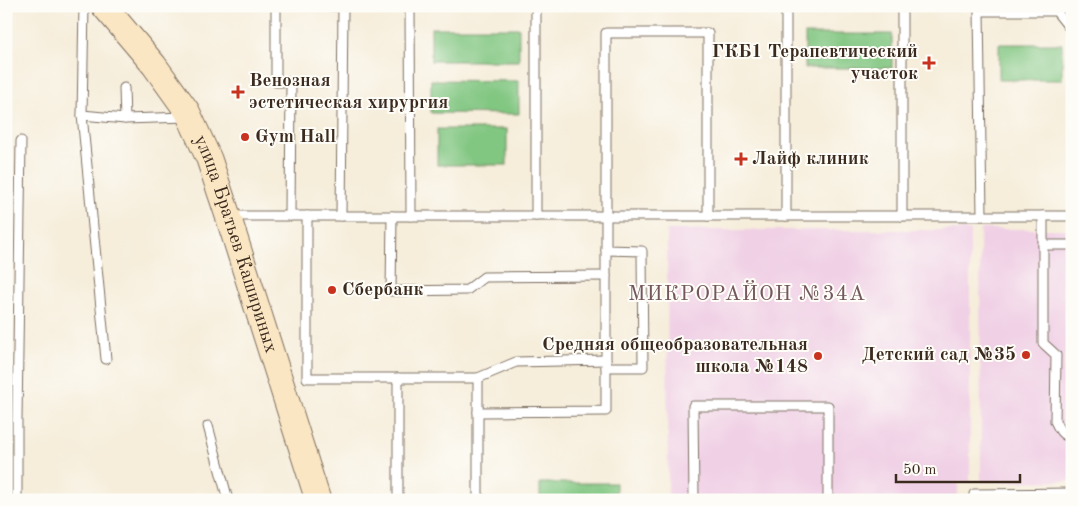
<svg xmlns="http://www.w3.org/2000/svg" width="1078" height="506" font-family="'Old Standard TT',serif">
  <rect width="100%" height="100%" fill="#fdfcf7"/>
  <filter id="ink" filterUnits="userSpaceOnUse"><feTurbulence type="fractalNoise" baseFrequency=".02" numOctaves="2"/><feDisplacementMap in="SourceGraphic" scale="10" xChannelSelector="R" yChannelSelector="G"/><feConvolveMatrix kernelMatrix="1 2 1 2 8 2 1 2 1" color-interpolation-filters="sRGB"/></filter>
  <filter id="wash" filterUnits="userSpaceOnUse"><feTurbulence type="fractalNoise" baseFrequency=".0096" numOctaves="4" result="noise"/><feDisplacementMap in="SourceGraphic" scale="20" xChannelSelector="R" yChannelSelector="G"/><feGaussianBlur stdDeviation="1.12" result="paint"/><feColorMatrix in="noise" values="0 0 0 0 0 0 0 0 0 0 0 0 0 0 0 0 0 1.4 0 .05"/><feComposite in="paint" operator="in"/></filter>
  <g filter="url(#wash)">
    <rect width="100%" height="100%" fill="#f6edda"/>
    <!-- built -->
    <g fill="#f0d0e5">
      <path d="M 980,229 L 1072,229 L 1072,481 L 981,482 Z"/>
      <path d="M 667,230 L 970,230 L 970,482 L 958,482 L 958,500 L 668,500 Z"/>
    </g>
    <!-- green -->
    <g fill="#81c681" stroke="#5e7850">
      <rect x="431" y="28" width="88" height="33"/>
      <rect x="805" y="34" width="87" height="34"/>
      <rect x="999" y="44" width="63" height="36"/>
      <path d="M 431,80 L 519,81 L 519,114 L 431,113 Z"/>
      <rect x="437" y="129" width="70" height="36"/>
      <rect x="540" y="483" width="76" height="17"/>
    </g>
  </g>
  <g filter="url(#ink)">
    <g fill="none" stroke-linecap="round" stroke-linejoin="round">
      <defs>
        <g id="lane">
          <path d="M 84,6 L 82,115 L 106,359"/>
          <path d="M 276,6 L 276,82 L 291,82 L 290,216"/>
          <path d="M 331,6 L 343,6 L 341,216"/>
          <path d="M 410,6 L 411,216"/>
          <path d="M 536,6 L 536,216"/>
          <path d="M 786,6 L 786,216"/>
          <path d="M 902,6 L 902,216"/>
          <path d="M 124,88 L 125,119"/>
          <path d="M 82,115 L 125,119 L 187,117"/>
          <path d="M 230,216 L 1072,216"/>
          <path d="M 307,216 L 307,378 L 478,378 L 516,362 L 606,360"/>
          <path d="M 392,216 L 391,291 L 467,290 L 484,277 L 606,276"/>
          <path d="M 982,216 L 979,11 L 1056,11 L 1072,31"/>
          <path d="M 1043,216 L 1043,343 L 1056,355 L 1055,421 C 1059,429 1062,437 1072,437"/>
          <path d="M 1043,245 L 1072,245"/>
          <path d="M 606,250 L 642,251 L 643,367 L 606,367"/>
          <path d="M 398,378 L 398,500"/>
          <path d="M 478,378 L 478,500"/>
          <path d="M 478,412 L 606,411 L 606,33 L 708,33 L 708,216"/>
          <path d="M 208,426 L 228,500"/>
          <path d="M 17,500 L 17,420 L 21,141"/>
          <path d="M 694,500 L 693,406 L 828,406 L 828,500"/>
          <path d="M 974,500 L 974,494 L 1072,493"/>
        </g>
        <g id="secondary">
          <path id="s1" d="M 104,6 L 154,65 L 187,111 L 209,159 L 228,216 L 318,500"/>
        </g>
      </defs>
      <!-- lane casing -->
      <use href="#lane" stroke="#7c6e60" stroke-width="11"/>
      <!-- secondary casing -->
      <use href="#secondary" stroke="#7c6e60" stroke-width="27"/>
      <!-- lane -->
      <use href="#lane" stroke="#fff" stroke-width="9"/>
      <!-- secondary -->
      <use href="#secondary" stroke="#fbe6c3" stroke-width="25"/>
    </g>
  </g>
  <!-- markers -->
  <g fill="#c8321e" stroke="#fdfcf7" stroke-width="2">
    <path d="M926.5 55.5h5v5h5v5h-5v5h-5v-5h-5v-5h5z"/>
    <path d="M235.5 84.5h5v5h5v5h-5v5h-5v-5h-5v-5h5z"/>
    <circle cx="245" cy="137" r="5"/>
    <path d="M738.5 151.5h5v5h5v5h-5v5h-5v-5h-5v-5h5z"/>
    <circle cx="332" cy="290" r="5"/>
    <circle cx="1026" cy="355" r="5"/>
    <circle cx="818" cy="356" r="5"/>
  </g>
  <g text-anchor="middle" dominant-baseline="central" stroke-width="4" stroke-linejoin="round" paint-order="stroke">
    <!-- poi labels -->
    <g font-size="19" font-weight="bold" fill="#3b2a1e" stroke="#fdfcf7" text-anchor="start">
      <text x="918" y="52" text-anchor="end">ГКБ1 Терапевтический<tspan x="918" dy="22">участок</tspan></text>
      <text x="249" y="81">Венозная<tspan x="249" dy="22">эстетическая хирургия</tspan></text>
      <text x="255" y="137">Gym Hall</text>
      <text x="752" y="159">Лайф клиник</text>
      <text x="342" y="290">Сбербанк</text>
      <text x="808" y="345" text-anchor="end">Средняя общеобразовательная<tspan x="808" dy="22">школа №148</tspan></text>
      <text x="1016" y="355" text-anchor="end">Детский сад №35</text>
    </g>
    <!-- street labels -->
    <g font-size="19" fill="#3b2a1e" stroke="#fdfcf7">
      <text stroke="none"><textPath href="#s1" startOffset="276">улица Братьев Кашириных</textPath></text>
    </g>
    <!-- quarter labels -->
    <g font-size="21" letter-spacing="1" fill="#73575d" stroke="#fdfcf7">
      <text x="747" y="294">МИКРОРАЙОН №34А</text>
    </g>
  </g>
  <!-- margin -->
  <rect width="1078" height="506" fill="none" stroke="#fdfcf7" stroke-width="25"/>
  <!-- scale -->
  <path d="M896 474v8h124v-8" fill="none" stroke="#3b2a1e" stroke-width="2.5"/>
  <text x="903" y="474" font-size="15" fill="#3b2a1e" stroke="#fdfcf7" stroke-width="4" paint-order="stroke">50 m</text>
</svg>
